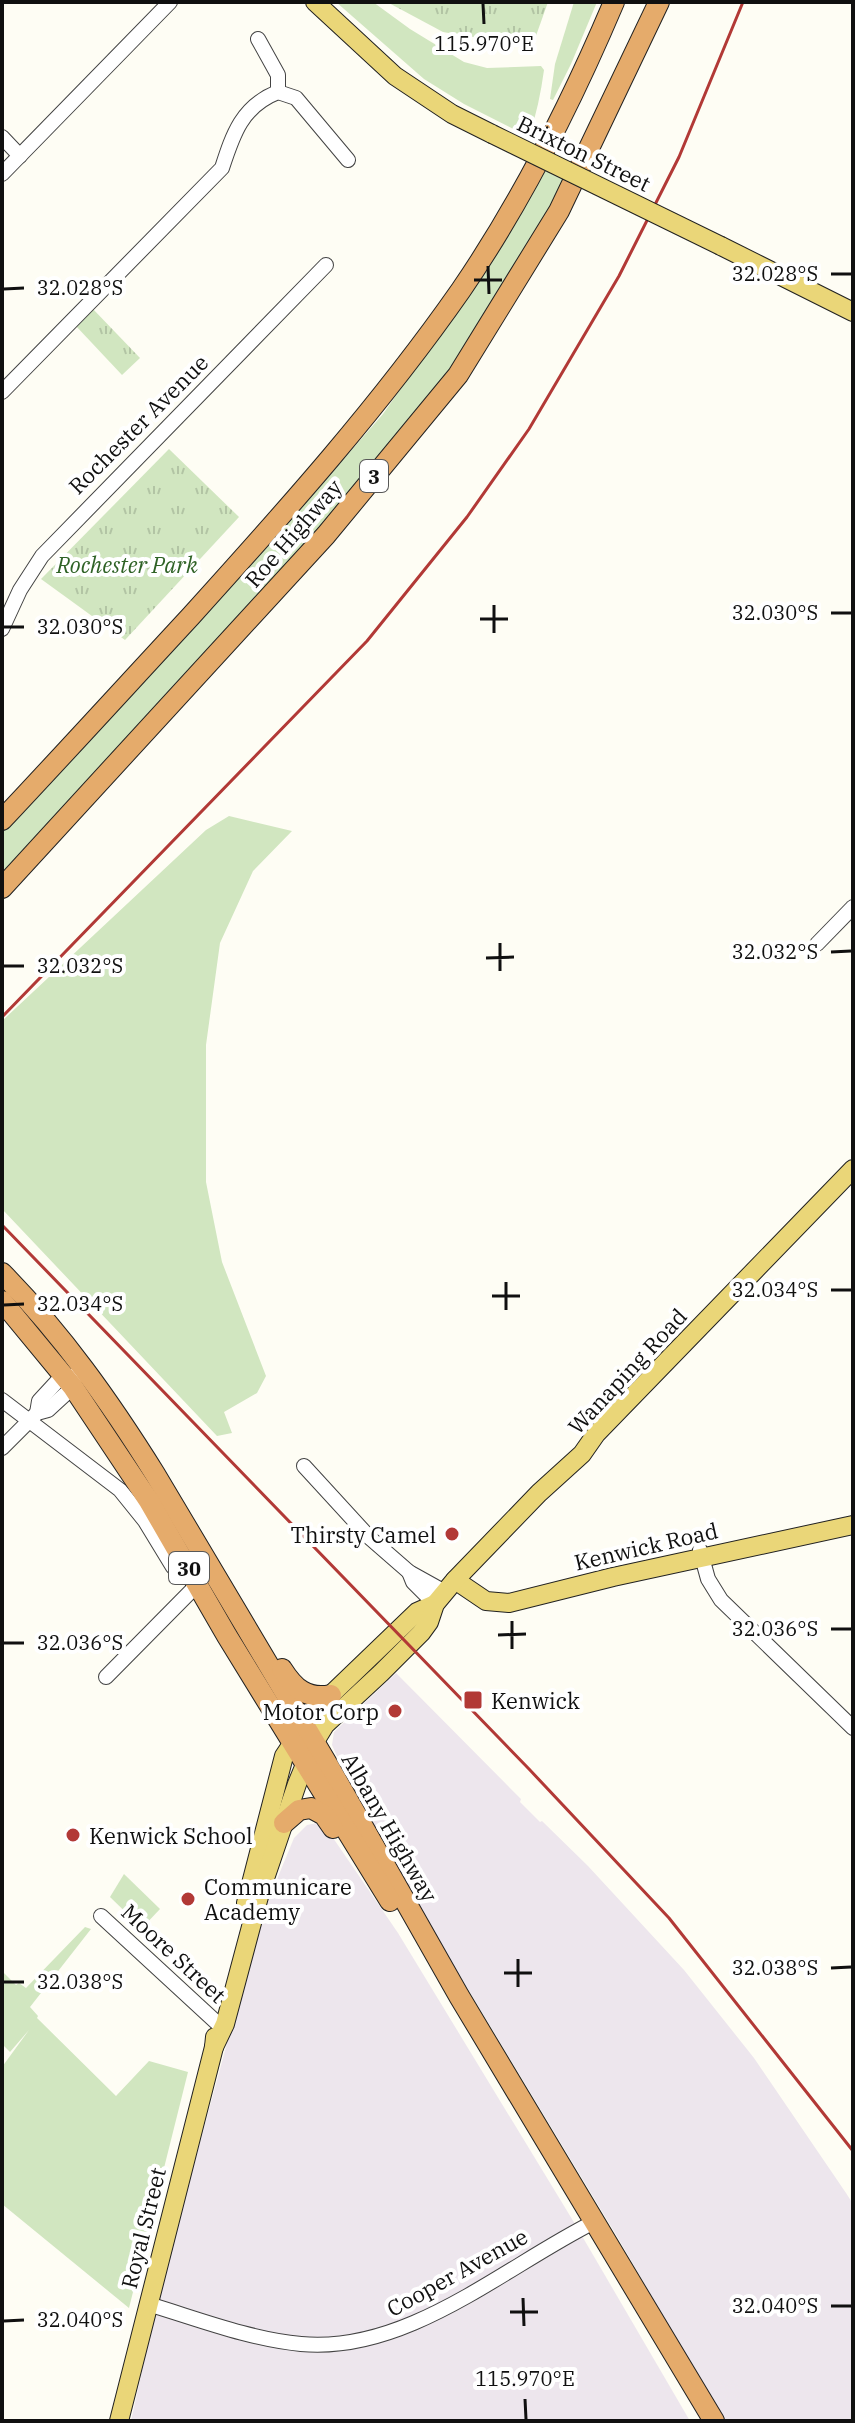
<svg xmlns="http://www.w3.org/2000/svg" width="855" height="2423" font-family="'IBM Plex Serif',serif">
  <defs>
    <pattern id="park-tufts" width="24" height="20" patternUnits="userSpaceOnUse" patternTransform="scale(2)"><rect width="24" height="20" fill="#d1e6c0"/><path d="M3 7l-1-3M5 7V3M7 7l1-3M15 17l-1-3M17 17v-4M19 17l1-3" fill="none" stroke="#b2c4a4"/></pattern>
  </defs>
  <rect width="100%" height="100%" fill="#fefdf4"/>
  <!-- industrial -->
  <g fill="#ede6ed">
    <path d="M 396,1673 L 521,1799 L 520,1802 L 540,1822 L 542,1821 L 588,1866 L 684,1970 L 754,2058 L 846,2193 L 853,2204 L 853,2421 L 724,2421 L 618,2238 L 433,1931 L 339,1761 L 332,1745 L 334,1732 Z"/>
    <path d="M 317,1823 L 329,1832 L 398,1933 L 575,2224 L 690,2421 L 131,2421 L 157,2301 L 261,1918 L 294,1838 L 307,1825 Z"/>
  </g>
  <!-- grass -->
  <g fill="#d1e6c0">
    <path d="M 336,2 L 373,2 L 410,29 L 464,62 L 487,68 L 541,66 L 544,70 C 541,93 536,115 529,137 L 464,104 L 424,79 Z"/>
    <path d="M 574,2 L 597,2 L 571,64 L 553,100 L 550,99 L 555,64 Z"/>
    <path d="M 541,167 L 569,181 L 462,353 L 364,478 L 265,589 L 2,873 L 2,832 L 273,540 L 383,414 L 465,297 Z"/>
    <path d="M 229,816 L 292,831 L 253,871 L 220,943 L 206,1045 L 206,1182 L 222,1262 L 266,1376 L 257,1393 L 224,1412 L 232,1433 L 217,1436 L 2,1209 L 2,1021 L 206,830 Z"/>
    <path d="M 124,1874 L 160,1909 L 142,1928 L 110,1897 Z"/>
    <path d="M 85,1927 L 91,1929 L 30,2007 L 38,2016 L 37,2018 L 116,2096 L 149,2061 L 188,2072 L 129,2308 L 2,2204 L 2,2067 L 29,2030 L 10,2052 L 2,2044 L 2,1971 L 16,1985 L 19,1983 L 26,1988 Z"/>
  </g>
  <!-- park -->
  <g fill="url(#park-tufts)">
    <path d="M 387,2 L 548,2 L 532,47 L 443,32 Z"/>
    <path d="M 92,308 L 140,358 L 122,375 L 75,325 Z"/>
    <path d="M 169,449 L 239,517 L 125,640 L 41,579 Z"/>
  </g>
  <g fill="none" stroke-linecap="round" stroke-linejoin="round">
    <defs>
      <g id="minor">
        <path d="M 258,39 L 278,75 L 278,92"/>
        <path d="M 2,137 L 20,156"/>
        <path d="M 2,174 L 170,2"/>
        <path d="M 2,392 L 222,168 C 233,134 242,106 278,92 L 296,98 L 348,160"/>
        <path d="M 2,629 L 20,590 L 42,556 L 326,265"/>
        <path d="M 817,944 L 853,907"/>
        <path d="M 2,1400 L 120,1490 L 145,1521 L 173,1567"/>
        <path d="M 37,1413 L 39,1401 L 63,1375 L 71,1376"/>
        <path d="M 2,1448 L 37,1413 L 48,1410 L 73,1387 L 74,1379"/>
        <path d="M 304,1466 L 370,1538 L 409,1572 L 445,1592"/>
        <path d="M 700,1550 L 708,1579 L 721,1600 L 853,1728"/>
        <path d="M 409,1572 L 413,1582 L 435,1604"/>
        <path d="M 106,1677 L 198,1584"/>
        <path d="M 101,1916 L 216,2022"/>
        <path d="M 148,2304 C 198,2319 249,2339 301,2344 C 407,2354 504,2267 594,2222"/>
      </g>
      <g id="major">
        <path d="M 315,2 L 395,76 L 452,114 L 492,134"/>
        <path d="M 721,246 L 853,312"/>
        <path d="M 455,1580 L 486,1601 L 509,1603 L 613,1577 L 853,1525"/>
        <path d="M 246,1903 L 284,1756 L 314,1711 L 417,1612 L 435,1604"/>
        <path d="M 214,2047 L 225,2024 L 260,1893 L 297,1784 L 314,1743 L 325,1725 L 381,1673 L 421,1633 L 429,1622 L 435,1604 L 455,1580 L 539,1493 L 582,1454 L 596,1434 L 853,1169"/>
        <path d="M 119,2421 L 214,2047 L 215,2037"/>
      </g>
      <g id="highway">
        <path d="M 2,820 C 65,753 128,684 191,616 C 286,511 380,406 461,290 C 522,201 572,101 614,2"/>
        <path d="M 2,888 L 326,535 L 458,375 L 559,211 L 659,2"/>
        <path d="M 2,1273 C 62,1334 110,1402 155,1474 L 328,1765 L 459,1996 L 714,2421"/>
        <path d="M 2,1301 L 73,1387 L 149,1501 L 227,1636 L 390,1901"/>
        <path d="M 282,1669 C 294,1688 307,1700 331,1695"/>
        <path d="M 284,1823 L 299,1810 L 311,1808 L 324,1815 L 333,1828"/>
      </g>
    </defs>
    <!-- minor casing -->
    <use href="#minor" stroke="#434343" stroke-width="16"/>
    <!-- major casing -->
    <use href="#major" stroke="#212121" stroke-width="20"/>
    <!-- highway casing -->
    <use href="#highway" stroke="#212121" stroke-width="22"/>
    <!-- minor -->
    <use href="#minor" stroke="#fff" stroke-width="14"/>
    <!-- major -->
    <use href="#major" stroke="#ead678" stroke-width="18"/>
    <!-- highway -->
    <use href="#highway" stroke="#e5ab6b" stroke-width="20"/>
    <!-- rail -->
    <g stroke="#b23936" stroke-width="3">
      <path d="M 2,1017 L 367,641 L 467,517 L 529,429 L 619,276 L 679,157 L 743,2"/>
      <path d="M 2,1225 L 529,1769 L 669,1918 L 853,2151"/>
    </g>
    <defs>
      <path id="major-bridge" d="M 492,134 L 721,246"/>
    </defs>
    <!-- major-bridge casing -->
    <use href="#major-bridge" stroke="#212121" stroke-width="20" stroke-linecap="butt"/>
    <!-- major-bridge -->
    <use href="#major-bridge" stroke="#ead678" stroke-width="18"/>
  </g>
  <!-- ticks -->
  <path fill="none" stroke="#101010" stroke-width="3" d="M 483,4 L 484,24M 488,266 L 489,294M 831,274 L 851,274M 474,280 L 502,280M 4,289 L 24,288M 494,605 L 494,633M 831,613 L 851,613M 480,619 L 508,619M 4,627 L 24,627M 500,943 L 500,971M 831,952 L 851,951M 486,958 L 514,957M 4,966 L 24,966M 506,1282 L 506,1310M 831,1290 L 851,1290M 492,1296 L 520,1296M 4,1305 L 24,1304M 512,1621 L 512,1649M 831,1629 L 851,1629M 498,1635 L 526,1634M 4,1643 L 24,1643M 518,1959 L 518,1987M 831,1968 L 851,1967M 504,1973 L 532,1973M 4,1982 L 24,1982M 523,2298 L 524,2326M 831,2306 L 851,2306M 510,2312 L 538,2312M 4,2321 L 24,2320M 525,2399 L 526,2419"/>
  <!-- markers -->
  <g fill="#b23936" stroke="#fff" stroke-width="3">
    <circle cx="452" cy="1534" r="8"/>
    <rect x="463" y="1690" width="20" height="20" rx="4"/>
    <circle cx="395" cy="1711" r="8"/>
    <circle cx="73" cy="1835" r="8"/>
    <circle cx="188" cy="1899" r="8"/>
  </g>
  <g text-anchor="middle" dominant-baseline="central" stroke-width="8" stroke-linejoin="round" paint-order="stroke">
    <!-- shield labels -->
    <g fill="#fff" stroke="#585858" stroke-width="2">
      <rect x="360" y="460" width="28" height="32" rx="6"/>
      <rect x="169" y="1552" width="40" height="32" rx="6"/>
    </g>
    <g font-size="20" font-weight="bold" fill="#101010">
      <text x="374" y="476">3</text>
      <text x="189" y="1568">30</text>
    </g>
    <!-- street labels -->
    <g font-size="22" fill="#101010" stroke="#fff">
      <text transform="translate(584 153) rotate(26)">Brixton Street</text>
      <text transform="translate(138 424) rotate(-45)">Rochester Avenue</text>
      <text transform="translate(293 533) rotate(-49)">Roe Highway</text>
      <text transform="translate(627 1371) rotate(-47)">Wanaping Road</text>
      <text transform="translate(646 1546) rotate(-13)">Kenwick Road</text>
      <text transform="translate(390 1827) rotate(60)">Albany Highway</text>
      <text transform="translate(174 1953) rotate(43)">Moore Street</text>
      <text transform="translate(143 2228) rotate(-76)">Royal Street</text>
      <text transform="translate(457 2272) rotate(-29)">Cooper Avenue</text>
    </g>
    <!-- park labels -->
    <g font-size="22" font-style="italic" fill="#2f6226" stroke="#fff">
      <text x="127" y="564">Rochester Park</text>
    </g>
    <!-- poi labels -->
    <g font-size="22" fill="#101010" stroke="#fff" text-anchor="start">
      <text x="436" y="1534" text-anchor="end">Thirsty Camel</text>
      <text x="491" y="1700">Kenwick</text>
      <text x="379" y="1711" text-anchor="end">Motor Corp</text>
      <text x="89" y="1835">Kenwick School</text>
      <text x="204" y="1886">Communicare<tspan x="204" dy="25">Academy</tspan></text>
    </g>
  </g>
  <g font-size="20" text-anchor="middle" fill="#101010" stroke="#fff" stroke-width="8" stroke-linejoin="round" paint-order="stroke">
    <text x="484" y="51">115.970°E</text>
    <text x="775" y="281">32.028°S</text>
    <text x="80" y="295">32.028°S</text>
    <text x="775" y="620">32.030°S</text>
    <text x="80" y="634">32.030°S</text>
    <text x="775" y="959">32.032°S</text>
    <text x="80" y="973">32.032°S</text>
    <text x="775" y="1297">32.034°S</text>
    <text x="80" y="1311">32.034°S</text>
    <text x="775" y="1636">32.036°S</text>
    <text x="80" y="1650">32.036°S</text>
    <text x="775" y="1975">32.038°S</text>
    <text x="80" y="1989">32.038°S</text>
    <text x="775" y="2313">32.040°S</text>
    <text x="80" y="2327">32.040°S</text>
    <text x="525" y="2386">115.970°E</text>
  </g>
  <!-- border -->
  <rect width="855" height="2423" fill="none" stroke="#101010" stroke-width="8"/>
</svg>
